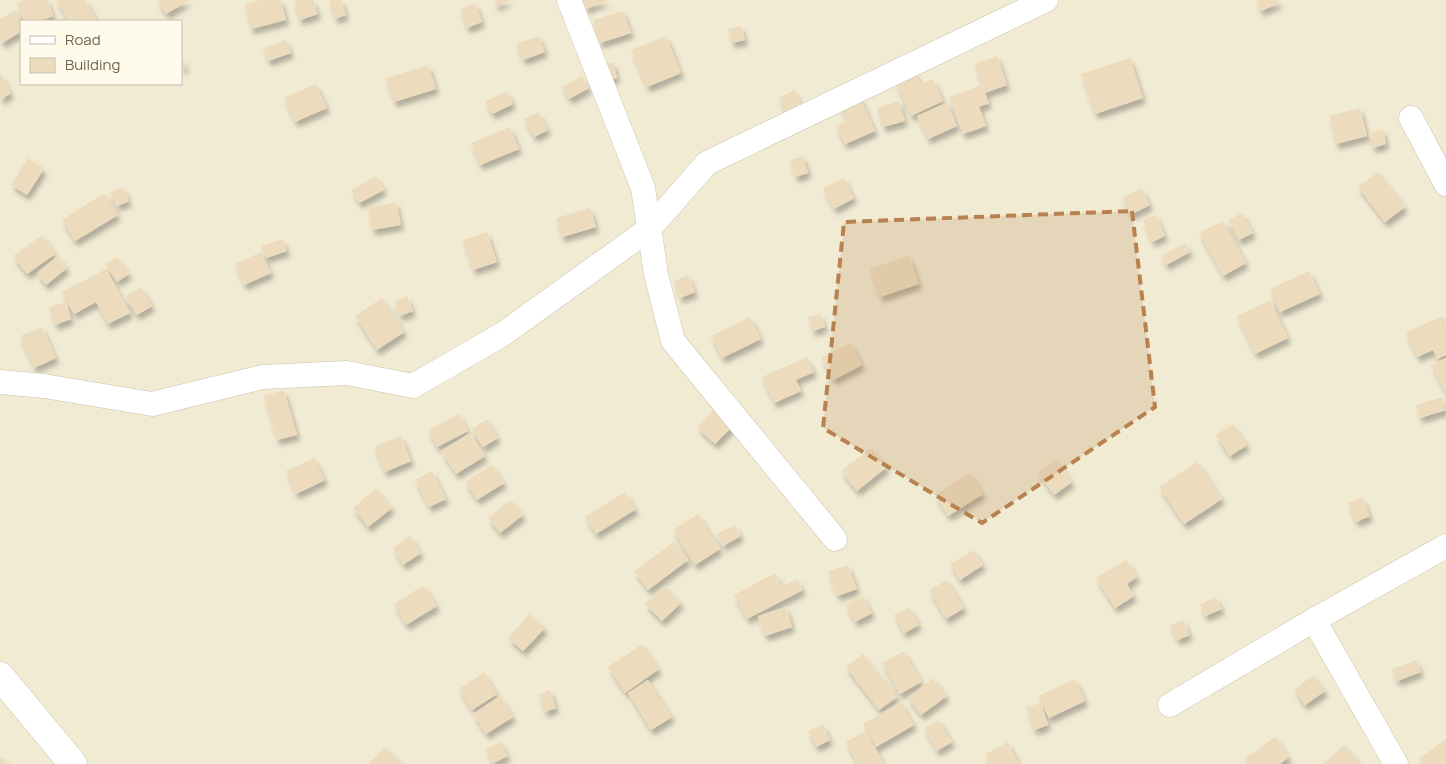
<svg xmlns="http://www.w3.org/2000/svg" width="1446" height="764" font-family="Manrope,sans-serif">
  <defs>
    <filter id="shadow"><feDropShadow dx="3" dy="5.5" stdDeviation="2.5" flood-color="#0004"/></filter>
  </defs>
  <rect width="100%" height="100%" fill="#fbf8e6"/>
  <!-- residential -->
  <path fill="#f2ebd4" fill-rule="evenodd" d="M 0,0 L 1446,0 L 1446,764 L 0,764 ZM 21,21 L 181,21 L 181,84 L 21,84 Z"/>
  <!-- building -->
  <g fill="#ecdcbd" filter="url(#shadow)">
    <path d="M 27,0 L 47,0 L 53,16 L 40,21 L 24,21 L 17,3 Z"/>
    <path d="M 56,0 L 85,0 L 96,19 L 92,21 L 69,21 Z"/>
    <path d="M 157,0 L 189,0 L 166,14 Z"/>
    <path d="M 261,0 L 281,0 L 286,20 L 251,29 L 245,4 Z"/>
    <path d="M 299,0 L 313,0 L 318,14 L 300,20 L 294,2 Z"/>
    <path d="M 329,0 L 341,0 L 346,15 L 335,19 Z"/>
    <path d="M 494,0 L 511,0 L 496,6 Z"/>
    <path d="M 582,0 L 608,0 L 586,9 Z"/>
    <path d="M 1256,0 L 1278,0 L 1279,3 L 1261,11 Z"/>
    <path d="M 475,3 L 482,22 L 467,28 L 460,9 Z"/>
    <path d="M 16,10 L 22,21 L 21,21 L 21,32 L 2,43 L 0,39 L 0,19 Z"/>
    <path d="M 623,11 L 631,33 L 600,43 L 593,20 Z"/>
    <path d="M 741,26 L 745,40 L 732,43 L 728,29 Z"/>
    <path d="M 539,36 L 545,52 L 523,60 L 516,44 Z"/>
    <path d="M 666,36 L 681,73 L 647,87 L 631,50 Z"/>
    <path d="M 286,40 L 291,53 L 268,61 L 263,48 Z"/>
    <path d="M 997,56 L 1007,85 L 985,93 L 989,103 L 979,107 L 986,126 L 963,134 L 949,97 L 981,85 L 984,91 L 975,64 Z"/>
    <path d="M 181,57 L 186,67 L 181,69 Z"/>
    <path d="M 1130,58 L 1143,98 L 1095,114 L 1081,74 Z"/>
    <path d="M 613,62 L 617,78 L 600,82 L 596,66 Z"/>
    <path d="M 428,65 L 436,89 L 394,102 L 386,78 Z"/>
    <path d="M 915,72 L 920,84 L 933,79 L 943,101 L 911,116 L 895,81 Z"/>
    <path d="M 0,73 L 11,93 L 0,100 Z"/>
    <path d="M 582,76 L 589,88 L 569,99 L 562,87 Z"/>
    <path d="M 316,84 L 327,108 L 295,122 L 284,98 Z"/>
    <path d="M 856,89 L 875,131 L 845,144 L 836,126 L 847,121 L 837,98 Z"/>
    <path d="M 794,90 L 804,110 L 789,117 L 779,98 Z"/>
    <path d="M 507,91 L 513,104 L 492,114 L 485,102 Z"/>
    <path d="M 899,101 L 905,121 L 883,127 L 877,108 Z"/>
    <path d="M 946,103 L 957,126 L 928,139 L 917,116 Z"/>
    <path d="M 1360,108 L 1367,136 L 1336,144 L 1329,116 Z"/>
    <path d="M 538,112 L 548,130 L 534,137 L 524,119 Z"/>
    <path d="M 510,127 L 519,149 L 480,165 L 471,143 Z"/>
    <path d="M 1383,129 L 1386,144 L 1373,148 L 1369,133 Z"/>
    <path d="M 803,156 L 808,173 L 795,177 L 790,160 Z"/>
    <path d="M 28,158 L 44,169 L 27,195 L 11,185 Z"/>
    <path d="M 1378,172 L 1405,207 L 1385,222 L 1358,187 Z"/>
    <path d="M 376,176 L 384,190 L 359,203 L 351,190 Z"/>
    <path d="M 844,178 L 854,198 L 834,209 L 823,188 Z"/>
    <path d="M 123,187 L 129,201 L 117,206 L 110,192 Z"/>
    <path d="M 1142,188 L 1150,205 L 1130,215 L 1122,198 Z"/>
    <path d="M 104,193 L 118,215 L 75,241 L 62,220 Z"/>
    <path d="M 396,202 L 401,225 L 372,230 L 368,208 Z"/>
    <path d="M 590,208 L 596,227 L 562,237 L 556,218 Z"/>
    <path d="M 1242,213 L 1253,233 L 1239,240 L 1228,220 Z"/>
    <path d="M 1156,215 L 1165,236 L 1152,242 L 1143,220 Z"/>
    <path d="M 1223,221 L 1246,263 L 1223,276 L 1199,233 Z"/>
    <path d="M 487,232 L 497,262 L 473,270 L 463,240 Z"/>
    <path d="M 42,235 L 55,254 L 27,274 L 13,256 Z"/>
    <path d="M 283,239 L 287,251 L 266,258 L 261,246 Z"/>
    <path d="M 1185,243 L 1190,252 L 1166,265 L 1161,256 Z"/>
    <path d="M 261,252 L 271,273 L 244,285 L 235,264 Z"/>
    <path d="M 58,256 L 67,268 L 46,285 L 37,273 Z"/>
    <path d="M 909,256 L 919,284 L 880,297 L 870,269 Z"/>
    <path d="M 117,257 L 129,274 L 117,282 L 105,264 Z"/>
    <path d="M 106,269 L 130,313 L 108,324 L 96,302 L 74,314 L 62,292 Z"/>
    <path d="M 1309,271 L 1320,294 L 1280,312 L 1270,289 Z"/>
    <path d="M 688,275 L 695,292 L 680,298 L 674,281 Z"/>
    <path d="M 141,287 L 152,306 L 137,315 L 125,297 Z"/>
    <path d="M 407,296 L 413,311 L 400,316 L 394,302 Z"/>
    <path d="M 382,298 L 404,332 L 377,350 L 355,316 Z"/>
    <path d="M 1270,300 L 1288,338 L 1255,354 L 1237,316 Z"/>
    <path d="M 66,302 L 71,319 L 55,325 L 49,307 Z"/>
    <path d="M 820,314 L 825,327 L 813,331 L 808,317 Z"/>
    <path d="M 1443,316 L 1446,322 L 1446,355 L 1437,359 L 1433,350 L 1417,357 L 1406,332 Z"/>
    <path d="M 750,317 L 761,339 L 722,358 L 711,336 Z"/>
    <path d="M 42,327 L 56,358 L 34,368 L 20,336 Z"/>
    <path d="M 851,343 L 862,365 L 833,380 L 821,357 Z"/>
    <path d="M 807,357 L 814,372 L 796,380 L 801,391 L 774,403 L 762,377 Z"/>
    <path d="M 1446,358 L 1446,393 L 1431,365 Z"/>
    <path d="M 284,390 L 297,435 L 277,440 L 264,396 Z"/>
    <path d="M 1442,397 L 1446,410 L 1420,418 L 1416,405 Z"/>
    <path d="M 716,407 L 735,424 L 715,444 L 697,427 Z"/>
    <path d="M 459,414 L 468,431 L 437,447 L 428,430 Z"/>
    <path d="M 487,419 L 498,438 L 483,447 L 472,429 Z"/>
    <path d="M 1233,424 L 1247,445 L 1230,456 L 1216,435 Z"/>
    <path d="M 470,433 L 485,456 L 456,474 L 441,451 Z"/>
    <path d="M 401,436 L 411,461 L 385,472 L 374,447 Z"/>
    <path d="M 871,448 L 887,467 L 857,491 L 841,471 Z"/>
    <path d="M 314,458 L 325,480 L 296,494 L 286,471 Z"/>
    <path d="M 1057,460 L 1072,482 L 1054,495 L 1038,473 Z"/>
    <path d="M 1197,462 L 1222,499 L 1184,524 L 1159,487 Z"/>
    <path d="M 492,465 L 504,483 L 477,500 L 465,482 Z"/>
    <path d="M 432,471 L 446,499 L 429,507 L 415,480 Z"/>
    <path d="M 970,473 L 983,494 L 948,516 L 935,495 Z"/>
    <path d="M 376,488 L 392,508 L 368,527 L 353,508 Z"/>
    <path d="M 625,492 L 636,509 L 596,534 L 585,517 Z"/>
    <path d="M 1362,497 L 1370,516 L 1356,522 L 1348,503 Z"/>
    <path d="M 511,500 L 523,515 L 500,533 L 488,518 Z"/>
    <path d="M 698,514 L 720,549 L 695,565 L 673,530 Z"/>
    <path d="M 735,525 L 741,536 L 723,546 L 717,534 Z"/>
    <path d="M 410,536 L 421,553 L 403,565 L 393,548 Z"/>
    <path d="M 674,542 L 688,560 L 648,590 L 634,571 Z"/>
    <path d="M 974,550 L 983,565 L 960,580 L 950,564 Z"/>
    <path d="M 1126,560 L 1137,577 L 1127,584 L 1134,596 L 1115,608 L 1096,578 Z"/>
    <path d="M 848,565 L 857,589 L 837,596 L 828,571 Z"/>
    <path d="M 775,573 L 782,587 L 797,579 L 803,590 L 747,619 L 734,595 Z"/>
    <path d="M 947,580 L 964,608 L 946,619 L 929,590 Z"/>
    <path d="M 424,585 L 437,606 L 406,625 L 394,604 Z"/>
    <path d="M 665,586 L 681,603 L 662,621 L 645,604 Z"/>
    <path d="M 863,596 L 872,613 L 855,622 L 846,605 Z"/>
    <path d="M 1216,597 L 1222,609 L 1205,616 L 1200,604 Z"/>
    <path d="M 786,607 L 792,627 L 765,636 L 758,616 Z"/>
    <path d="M 909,607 L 919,625 L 904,633 L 894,615 Z"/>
    <path d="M 529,614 L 545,628 L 523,651 L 508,638 Z"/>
    <path d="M 1183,620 L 1190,635 L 1177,640 L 1170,625 Z"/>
    <path d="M 642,644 L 659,669 L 625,693 L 608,667 Z"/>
    <path d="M 904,651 L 921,682 L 900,694 L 882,663 Z"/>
    <path d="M 863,654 L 897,697 L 879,710 L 846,667 Z"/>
    <path d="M 1416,660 L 1421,672 L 1397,681 L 1392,669 Z"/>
    <path d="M 484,672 L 497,694 L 472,710 L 459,689 Z"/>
    <path d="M 1313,675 L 1325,691 L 1305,705 L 1294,690 Z"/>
    <path d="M 933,678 L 947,696 L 921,715 L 908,698 Z"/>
    <path d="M 1075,679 L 1085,701 L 1049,718 L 1038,696 Z"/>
    <path d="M 648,680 L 672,717 L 651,730 L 628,693 Z"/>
    <path d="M 550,690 L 556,708 L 545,712 L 539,694 Z"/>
    <path d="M 500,696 L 513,717 L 486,734 L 473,714 Z"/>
    <path d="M 901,702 L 914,725 L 876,747 L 863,724 Z"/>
    <path d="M 1041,703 L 1048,725 L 1034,730 L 1026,707 Z"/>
    <path d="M 939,720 L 952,742 L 937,751 L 924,728 Z"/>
    <path d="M 823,724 L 830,740 L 816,747 L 808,731 Z"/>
    <path d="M 866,731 L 884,764 L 858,764 L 846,742 Z"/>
    <path d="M 1275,737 L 1289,757 L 1280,764 L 1248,764 L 1244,759 Z"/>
    <path d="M 1446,739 L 1446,764 L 1422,764 L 1419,759 Z"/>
    <path d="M 501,742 L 508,756 L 493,763 L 486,749 Z"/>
    <path d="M 1008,742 L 1019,764 L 990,764 L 985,754 Z"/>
    <path d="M 1344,745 L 1359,763 L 1358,764 L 1323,764 Z"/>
    <path d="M 386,747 L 401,764 L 368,764 Z"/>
    <path d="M 0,756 L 9,764 L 0,764 Z"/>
  </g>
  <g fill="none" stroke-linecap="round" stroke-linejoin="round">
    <defs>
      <g id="street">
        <path d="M 569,0 L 643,188 L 656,274 L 673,341 L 835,539"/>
        <path d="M 1411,118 L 1446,184"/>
        <path d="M 0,382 L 44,386 L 152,404 L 263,377 L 347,373 L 413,386 L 503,334 L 649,229 L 707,163 L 1046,0"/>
        <path d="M 1314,620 L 1396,764"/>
        <path d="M 1170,705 L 1314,620 L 1446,546"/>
      </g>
      <path id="secondary" d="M 0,676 L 73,764"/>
    </defs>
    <!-- street casing -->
    <use href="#street" stroke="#ccc2ad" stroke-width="25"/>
    <!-- secondary casing -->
    <use href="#secondary" stroke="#cec3aa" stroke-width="29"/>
    <!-- street -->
    <use href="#street" stroke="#fff" stroke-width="24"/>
    <!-- secondary -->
    <use href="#secondary" stroke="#fff" stroke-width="28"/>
  </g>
  <!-- marked area -->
  <path fill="#b88250" fill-opacity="0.2" stroke="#b88250" stroke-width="4" stroke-dasharray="10 6" stroke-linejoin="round" d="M 1132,211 L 1155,407 L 982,523 L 823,428 L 844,222 Z"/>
  <!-- legend -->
  <rect x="20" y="20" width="162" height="65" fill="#fefbec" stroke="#c6beac"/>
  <rect x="30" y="36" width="25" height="8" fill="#ffffff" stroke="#c6beac"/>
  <text x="65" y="45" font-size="15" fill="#72634c">Road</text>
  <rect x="30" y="58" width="25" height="15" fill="#ecdcbd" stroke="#c6beac"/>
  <text x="65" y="70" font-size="15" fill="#72634c">Building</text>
</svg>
